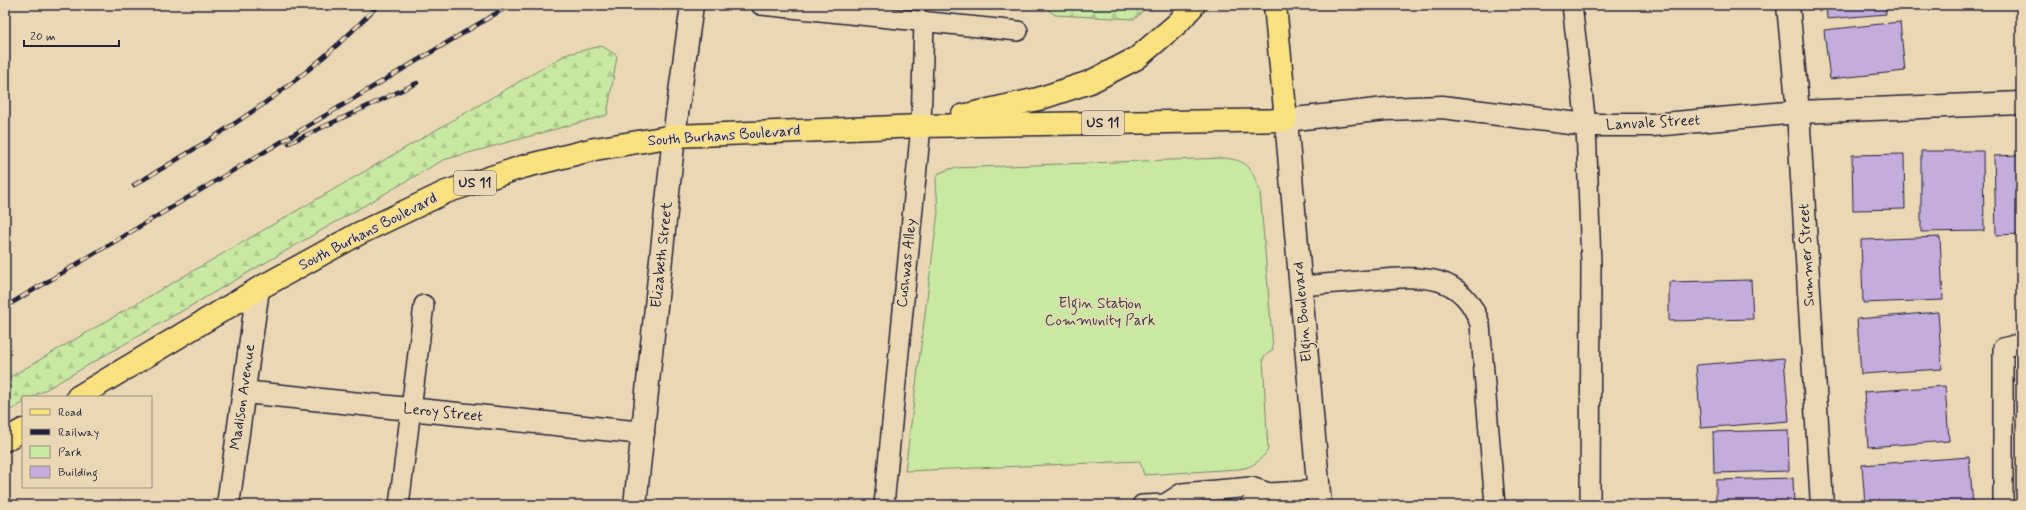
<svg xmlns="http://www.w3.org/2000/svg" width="2026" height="510" font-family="Mynerve,sans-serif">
  <defs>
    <pattern id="forest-firs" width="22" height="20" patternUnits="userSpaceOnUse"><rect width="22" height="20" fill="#c9e9a2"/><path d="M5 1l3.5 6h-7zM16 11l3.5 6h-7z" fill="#acc88c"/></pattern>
  </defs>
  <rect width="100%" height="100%" fill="#ead8b5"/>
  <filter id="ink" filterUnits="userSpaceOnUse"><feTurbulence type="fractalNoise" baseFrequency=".025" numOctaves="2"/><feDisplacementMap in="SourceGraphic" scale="8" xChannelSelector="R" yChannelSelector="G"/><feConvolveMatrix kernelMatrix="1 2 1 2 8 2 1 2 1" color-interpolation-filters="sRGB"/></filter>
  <g filter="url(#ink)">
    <!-- forest -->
    <g fill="url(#forest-firs)" stroke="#76866e">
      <path d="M 1042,5 L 1148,5 L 1135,19 L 1055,15 Z"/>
      <path d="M 602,46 L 617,56 L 607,115 L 443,160 L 33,397 L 23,397 L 23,403 L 5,413 L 5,380 L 567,54 Z"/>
    </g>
    <!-- park -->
    <path fill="#c9e9a2" stroke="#76866e" d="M 1224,158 C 1251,161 1250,168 1260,191 L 1273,349 L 1263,358 L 1268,450 C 1260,461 1252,468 1238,469 L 1144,475 L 1140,461 L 905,471 L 938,212 L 936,179 L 939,173 L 953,168 Z"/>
    <!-- building -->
    <g fill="#c4addd" stroke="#22223b">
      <path d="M 1826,5 L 1885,5 L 1886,14 L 1827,19 Z"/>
      <path d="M 1900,22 L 1905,71 L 1830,79 L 1824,30 Z"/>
      <path d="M 1921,151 L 1983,151 L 1984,231 L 1921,232 Z"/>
      <path d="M 1904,154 L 1905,209 L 1853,210 L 1852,155 Z"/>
      <path d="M 2021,155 L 2021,234 L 1996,235 L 1994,156 Z"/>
      <path d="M 1940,237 L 1943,300 L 1863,303 L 1861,240 Z"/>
      <path d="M 1751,280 L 1753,319 L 1669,321 L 1669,282 Z"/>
      <path d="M 1938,312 L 1942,369 L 1861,374 L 1857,319 Z"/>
      <path d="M 1784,358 L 1789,421 L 1701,428 L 1696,365 Z"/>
      <path d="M 1945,386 L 1949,441 L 1868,447 L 1864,392 Z"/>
      <path d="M 1788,430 L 1789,471 L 1714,473 L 1713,432 Z"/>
      <path d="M 1969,457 L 1973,505 L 1865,505 L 1862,465 Z"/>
      <path d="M 1793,478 L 1794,505 L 1716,505 L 1716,480 Z"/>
    </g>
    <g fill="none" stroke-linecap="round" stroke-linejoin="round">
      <defs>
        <g id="service">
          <path d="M 761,5 L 1018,31"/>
          <path d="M 1572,5 L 1586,125 L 1591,264 L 1590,505"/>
          <path d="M 1301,286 C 1324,284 1348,282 1371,280 C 1418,276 1462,271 1480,324 L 1495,505"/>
          <path d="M 399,505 L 424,305"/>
          <path d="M 884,505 L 921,126 L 924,21"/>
          <path d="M 1142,505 L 1165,504"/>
          <path d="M 1167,505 L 1165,504 L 1182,493 L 1251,487 L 1269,493"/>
          <path d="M 1250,505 L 1269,493 L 1319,490"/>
          <path d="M 2003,505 L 2003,348 L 2021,343"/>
        </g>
        <g id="minor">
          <path d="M 1788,5 L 1798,112 L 1822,505"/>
          <path d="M 1286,120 L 1386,109 L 1442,107 L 1586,125 L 1653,125 L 1798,112 L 2021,103"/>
          <path d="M 244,392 L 643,433"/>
          <path d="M 228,505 L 258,289"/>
          <path d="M 635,505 L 674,136 L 692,5"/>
        </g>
        <path id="tertiary" d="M 1286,120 L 1320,505"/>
        <g id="primary">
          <path d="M 962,116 L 1038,99 L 1090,82 L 1137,58 L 1178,23 L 1194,5"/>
          <path d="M 78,397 L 258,289 L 358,234 L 446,192 L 522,167 L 595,149 L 674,136 L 921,126 L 1286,120 L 1275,5"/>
          <path d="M 5,440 L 23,430"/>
        </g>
      </defs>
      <!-- service casing -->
      <use href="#service" stroke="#22223b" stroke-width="22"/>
      <!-- minor casing -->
      <use href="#minor" stroke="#22223b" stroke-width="25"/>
      <!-- tertiary casing -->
      <use href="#tertiary" stroke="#22223b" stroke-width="25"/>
      <!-- primary casing -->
      <use href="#primary" stroke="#22223b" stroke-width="25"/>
      <!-- service -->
      <use href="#service" stroke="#ead8b5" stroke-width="19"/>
      <!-- minor -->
      <use href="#minor" stroke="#ead8b5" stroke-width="22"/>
      <!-- tertiary -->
      <use href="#tertiary" stroke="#ead8b5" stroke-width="22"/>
      <!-- primary -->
      <use href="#primary" stroke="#fae180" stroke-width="22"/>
      <defs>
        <g id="rail">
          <path d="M 289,143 L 417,83"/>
          <path d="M 134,185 C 224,133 306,82 378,5"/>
          <path d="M 5,307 L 510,5"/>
        </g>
      </defs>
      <!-- rail casing -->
      <use href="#rail" stroke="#22223b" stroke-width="4.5"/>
      <!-- rail -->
      <use href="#rail" stroke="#ead8b5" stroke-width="3" stroke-dasharray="9" stroke-linecap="butt"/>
    </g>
  </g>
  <g text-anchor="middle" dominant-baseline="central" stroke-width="3" stroke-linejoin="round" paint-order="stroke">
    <!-- shield labels -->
    <g fill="#ead8b5" stroke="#5e5960" stroke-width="1">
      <rect x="1082" y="111" width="42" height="24" rx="3"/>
      <rect x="454" y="171" width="42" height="24" rx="3"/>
    </g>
    <g font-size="14" font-weight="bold" fill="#22223b">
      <text x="1103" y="123">US 11</text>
      <text x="475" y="183">US 11</text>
    </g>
    <!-- street labels -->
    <g font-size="15" fill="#22223b" stroke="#ead8b5">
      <text transform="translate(1653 123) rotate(-3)">Lanvale Street</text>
      <text transform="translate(724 136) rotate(-4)">South Burhans Boulevard</text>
      <text transform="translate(368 232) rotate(-27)">South Burhans Boulevard</text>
      <text transform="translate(662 255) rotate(-84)">Elizabeth Street</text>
      <text transform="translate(1807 255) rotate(-93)">Summer Street</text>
      <text transform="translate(907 263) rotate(-84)">Cushwas Alley</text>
      <text transform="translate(1303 312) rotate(-95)">Elgin Boulevard</text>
      <text transform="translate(243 397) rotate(-82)">Madison Avenue</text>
      <text transform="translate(443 413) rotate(6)">Leroy Street</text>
    </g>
    <!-- park labels -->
    <g font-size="15" fill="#3b404a" stroke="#ead8b5">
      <text x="1100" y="304">Elgin Station<tspan x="1100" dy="17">Community Park</tspan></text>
    </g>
  </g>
  <!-- margin -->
  <rect width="2026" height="510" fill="none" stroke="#ead8b5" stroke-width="20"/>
  <rect x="10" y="10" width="2006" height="490" fill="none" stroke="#22223b" stroke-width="1.5" filter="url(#ink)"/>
  <!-- legend -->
  <rect x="22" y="396" width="130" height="92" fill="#ead8b5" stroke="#9a8f84"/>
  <rect x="30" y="409" width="20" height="6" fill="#fae180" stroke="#9a8f84"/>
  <text x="58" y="416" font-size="12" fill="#22223b">Road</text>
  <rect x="30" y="429" width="20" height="6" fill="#22223b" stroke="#9a8f84"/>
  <text x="58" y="436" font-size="12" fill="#22223b">Railway</text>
  <rect x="30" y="446" width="20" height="12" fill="#c9e9a2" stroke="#9a8f84"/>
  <text x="58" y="456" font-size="12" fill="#22223b">Park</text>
  <rect x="30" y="466" width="20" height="12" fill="#c4addd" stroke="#9a8f84"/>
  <text x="58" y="476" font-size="12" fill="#22223b">Building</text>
  <!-- scale -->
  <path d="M24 40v6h95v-6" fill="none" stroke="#22223b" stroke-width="2"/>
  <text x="30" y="40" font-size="12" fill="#22223b" stroke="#ead8b5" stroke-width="3" paint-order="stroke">20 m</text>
</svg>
